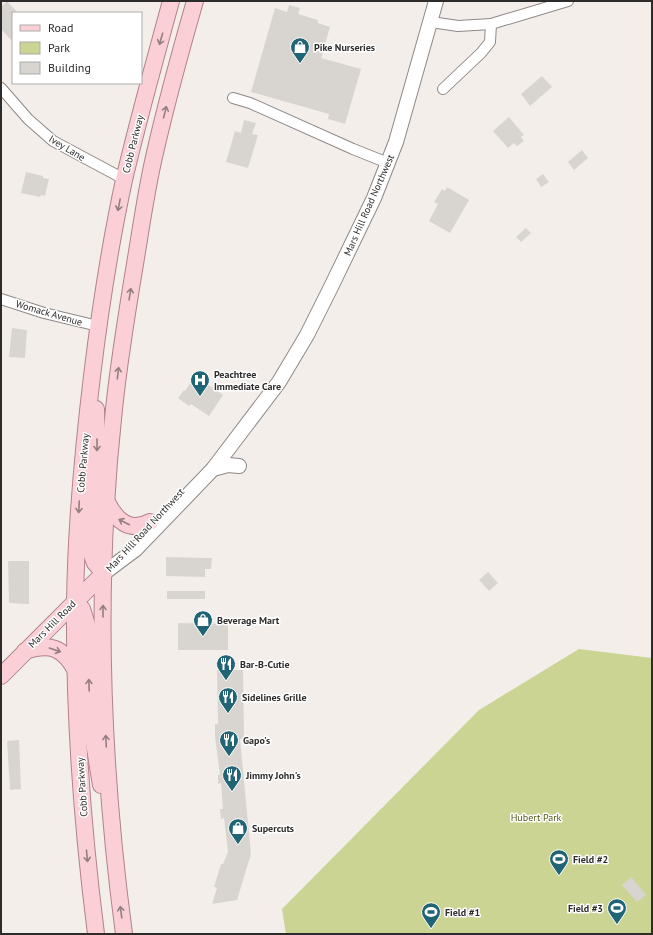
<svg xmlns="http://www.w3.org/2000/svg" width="653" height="935" font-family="'PT Sans',sans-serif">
  <rect width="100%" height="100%" fill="#f4eeeb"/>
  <!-- green -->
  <path fill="#ccd494" d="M 579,649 L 652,658 L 652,934 L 286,934 L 282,909 L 479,710 Z"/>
  <!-- building -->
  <g fill="#d8d5d0">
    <path d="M 7,1 L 18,13 L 13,13 L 13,42 L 1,29 L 1,7 Z"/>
    <path d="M 289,5 L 300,8 L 298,14 L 318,20 L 318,23 L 330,27 L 321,58 L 361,69 L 345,124 L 328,119 L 329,114 L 251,92 L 275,8 L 287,12 Z"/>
    <path d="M 542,76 L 552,87 L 530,106 L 521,94 Z"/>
    <path d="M 509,117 L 524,135 L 521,137 L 524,141 L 517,146 L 514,143 L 508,148 L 493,131 Z"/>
    <path d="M 244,120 L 256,123 L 252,134 L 258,135 L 248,168 L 226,162 L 235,131 L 241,133 Z"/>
    <path d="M 582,150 L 588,158 L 574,170 L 568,162 Z"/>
    <path d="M 26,172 L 43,176 L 43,178 L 49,179 L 45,196 L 41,195 L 40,197 L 21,193 Z"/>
    <path d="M 543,174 L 549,182 L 541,187 L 536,179 Z"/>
    <path d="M 447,187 L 469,200 L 450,233 L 429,221 L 438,204 L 434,202 L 442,189 L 445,191 Z"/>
    <path d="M 526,228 L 531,233 L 521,242 L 516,237 Z"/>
    <path d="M 12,328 L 27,330 L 25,358 L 9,357 Z"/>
    <path d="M 195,376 L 223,395 L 209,416 L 191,404 L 189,406 L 178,398 L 184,390 L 185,391 Z"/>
    <path d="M 166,557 L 212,558 L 211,569 L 205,569 L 205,577 L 166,576 Z"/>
    <path d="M 8,561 L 29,561 L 29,604 L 9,603 Z"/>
    <path d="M 488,572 L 498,583 L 489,591 L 479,580 Z"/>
    <rect x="167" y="591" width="38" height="8"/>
    <path d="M 178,623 L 228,624 L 228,650 L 178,650 Z"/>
    <path d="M 217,670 L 243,670 L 244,739 L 240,739 L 251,854 L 237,900 L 212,904 L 217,888 L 214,887 L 221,864 L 223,864 L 228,852 L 224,818 L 221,819 L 220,809 L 223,809 L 221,783 L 218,784 L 218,775 L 220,775 L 215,737 L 215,724 L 218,724 Z"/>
    <path d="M 19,740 L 21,789 L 10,790 L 7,741 Z"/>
    <path d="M 631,877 L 646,895 L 637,902 L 622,885 Z"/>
  </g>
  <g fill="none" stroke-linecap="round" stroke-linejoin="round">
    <defs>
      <g id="street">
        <path d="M 431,22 L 458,26 L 491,24 L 568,1"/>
        <path d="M 1,88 L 28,119 L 53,141 L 124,179"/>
        <path d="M 443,89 L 481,53 L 490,42 L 491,24"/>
        <path d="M 233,98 L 250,103 L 353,149 L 388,163"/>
        <path d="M 1,299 L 44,313 L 98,326"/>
      </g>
      <g id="secondary">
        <path d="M 213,469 L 228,465 L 239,466"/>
        <path d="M 104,573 L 136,549 L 213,469 L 279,382 L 307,335 L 331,287 L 374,198 L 396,142 L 436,1"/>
      </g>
      <g id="primary">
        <path d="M 96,409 L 97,453 L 90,550 L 95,563 L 104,573"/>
        <path d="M 107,502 C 116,520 129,533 150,522"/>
        <path d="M 76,602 L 82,609 L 87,625 L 91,724 L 101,785"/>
        <path d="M 25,651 C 50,643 63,647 76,671"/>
        <path d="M 1,676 L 104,573"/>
        <path d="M 96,934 C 82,824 74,714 75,603 C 76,527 83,451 92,376 C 100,310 110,245 124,180 C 138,120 155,60 171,1"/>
        <path d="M 124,934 C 101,762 95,582 114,409 C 119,361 127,312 135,264 C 141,228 146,192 154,157 C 166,104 180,53 195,1"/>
      </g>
    </defs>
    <!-- street casing -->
    <use href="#street" stroke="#8e8886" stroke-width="12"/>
    <!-- secondary casing -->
    <use href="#secondary" stroke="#8e8886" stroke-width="16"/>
    <!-- primary casing -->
    <use href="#primary" stroke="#b18288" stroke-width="18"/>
    <!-- street -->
    <use href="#street" stroke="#fff" stroke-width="10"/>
    <!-- secondary -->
    <use href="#secondary" stroke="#fff" stroke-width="14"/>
    <!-- primary -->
    <use href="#primary" stroke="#fad0d6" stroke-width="16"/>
  </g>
  <!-- one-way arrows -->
  <defs><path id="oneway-shaft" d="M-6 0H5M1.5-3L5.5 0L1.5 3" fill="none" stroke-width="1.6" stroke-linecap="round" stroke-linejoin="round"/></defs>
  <g stroke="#947e80">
    <use href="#oneway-shaft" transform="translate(161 39) rotate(106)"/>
    <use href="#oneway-shaft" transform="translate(165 112) rotate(-76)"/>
    <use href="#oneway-shaft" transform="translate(119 205) rotate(101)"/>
    <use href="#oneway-shaft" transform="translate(130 294) rotate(-81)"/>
    <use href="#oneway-shaft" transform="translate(118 373) rotate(-83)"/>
    <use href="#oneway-shaft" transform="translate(97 445) rotate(90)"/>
    <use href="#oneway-shaft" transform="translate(79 507) rotate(93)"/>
    <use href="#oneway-shaft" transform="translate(124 522) rotate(-153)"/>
    <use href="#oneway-shaft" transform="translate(103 611) rotate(-90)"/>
    <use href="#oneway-shaft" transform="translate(55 650) rotate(19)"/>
    <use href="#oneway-shaft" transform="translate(89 685) rotate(-92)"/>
    <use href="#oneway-shaft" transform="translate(106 741) rotate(-93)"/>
    <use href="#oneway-shaft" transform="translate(87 856) rotate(85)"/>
    <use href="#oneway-shaft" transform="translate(121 912) rotate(-98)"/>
  </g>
  <!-- icons -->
  <defs>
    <symbol id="shop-pin" viewBox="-11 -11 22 30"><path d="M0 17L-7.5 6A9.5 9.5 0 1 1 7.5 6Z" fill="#206476" stroke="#fff"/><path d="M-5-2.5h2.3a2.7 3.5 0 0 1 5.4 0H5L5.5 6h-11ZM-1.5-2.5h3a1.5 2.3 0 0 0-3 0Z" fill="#fff"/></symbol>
    <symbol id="hospital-pin" viewBox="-11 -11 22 30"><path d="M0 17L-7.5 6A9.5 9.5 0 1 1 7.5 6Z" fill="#206476" stroke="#fff"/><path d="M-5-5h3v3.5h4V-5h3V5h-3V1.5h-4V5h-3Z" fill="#fff"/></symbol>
    <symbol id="restaurant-pin" viewBox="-11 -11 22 30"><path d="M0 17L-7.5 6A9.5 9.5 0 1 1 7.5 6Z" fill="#206476" stroke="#fff"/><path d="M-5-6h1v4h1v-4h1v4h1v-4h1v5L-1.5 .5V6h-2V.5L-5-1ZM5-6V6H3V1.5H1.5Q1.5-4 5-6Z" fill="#fff"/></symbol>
    <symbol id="stadium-pin" viewBox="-11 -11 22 30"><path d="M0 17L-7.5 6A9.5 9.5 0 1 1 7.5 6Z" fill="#206476" stroke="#fff"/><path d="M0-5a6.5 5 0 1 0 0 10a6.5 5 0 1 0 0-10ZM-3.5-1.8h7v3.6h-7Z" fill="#fff"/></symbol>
  </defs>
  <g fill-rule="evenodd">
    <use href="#shop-pin" x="289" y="36" width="22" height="30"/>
    <use href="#hospital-pin" x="189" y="369" width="22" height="30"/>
    <use href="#shop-pin" x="192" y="609" width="22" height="30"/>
    <use href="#restaurant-pin" x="215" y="653" width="22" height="30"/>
    <use href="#restaurant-pin" x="217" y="686" width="22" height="30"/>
    <use href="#restaurant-pin" x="218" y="729" width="22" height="30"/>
    <use href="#restaurant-pin" x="221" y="764" width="22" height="30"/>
    <use href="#shop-pin" x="227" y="817" width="22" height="30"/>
    <use href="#stadium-pin" x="548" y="848" width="22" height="30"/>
    <use href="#stadium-pin" x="606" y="897" width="22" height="30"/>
    <use href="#stadium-pin" x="420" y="901" width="22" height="30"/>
  </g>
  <g text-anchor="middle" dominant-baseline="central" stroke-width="3" stroke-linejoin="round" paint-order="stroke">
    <!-- poi labels -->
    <g font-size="10" font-weight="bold" fill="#2e2c2b" stroke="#fff" text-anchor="start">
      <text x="314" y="47">Pike Nurseries</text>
      <text x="214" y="374">Peachtree<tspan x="214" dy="12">Immediate Care</tspan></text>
      <text x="217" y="620">Beverage Mart</text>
      <text x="240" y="664">Bar-B-Cutie</text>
      <text x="242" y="697">Sidelines Grille</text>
      <text x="243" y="740">Gapo's</text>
      <text x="246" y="775">Jimmy John's</text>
      <text x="252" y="828">Supercuts</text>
      <text x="573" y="859">Field #2</text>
      <text x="603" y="908" text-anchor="end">Field #3</text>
      <text x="445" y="912">Field #1</text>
    </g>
    <!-- street labels -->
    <g font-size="10" fill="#2e2c2b" stroke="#fff">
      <text transform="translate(133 144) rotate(-76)">Cobb Parkway</text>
      <text transform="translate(67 148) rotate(31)">Ivey Lane</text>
      <text transform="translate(369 205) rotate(-66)">Mars Hill Road Northwest</text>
      <text transform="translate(49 313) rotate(16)">Womack Avenue</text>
      <text transform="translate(83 463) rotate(-85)">Cobb Parkway</text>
      <text transform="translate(145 530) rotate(-47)">Mars Hill Road Northwest</text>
      <text transform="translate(52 624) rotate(-45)">Mars Hill Road</text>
      <text transform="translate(82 787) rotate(-94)">Cobb Parkway</text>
    </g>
    <!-- park labels -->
    <g font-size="10" fill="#525719" stroke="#fff">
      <text x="536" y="817">Hubert Park</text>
    </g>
  </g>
  <!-- border -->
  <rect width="653" height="935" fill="none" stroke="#2e2c2b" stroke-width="4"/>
  <!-- legend -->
  <rect x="12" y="12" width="130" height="72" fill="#ffffff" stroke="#ababaa"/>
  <rect x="20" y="25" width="20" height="6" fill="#fad0d6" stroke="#ababaa"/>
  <text x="48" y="32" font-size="12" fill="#2e2c2b">Road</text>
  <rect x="20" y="42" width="20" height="12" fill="#ccd494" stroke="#ababaa"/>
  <text x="48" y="52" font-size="12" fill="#2e2c2b">Park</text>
  <rect x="20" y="62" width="20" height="12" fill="#d8d5d0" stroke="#ababaa"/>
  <text x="48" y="72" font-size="12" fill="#2e2c2b">Building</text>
</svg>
